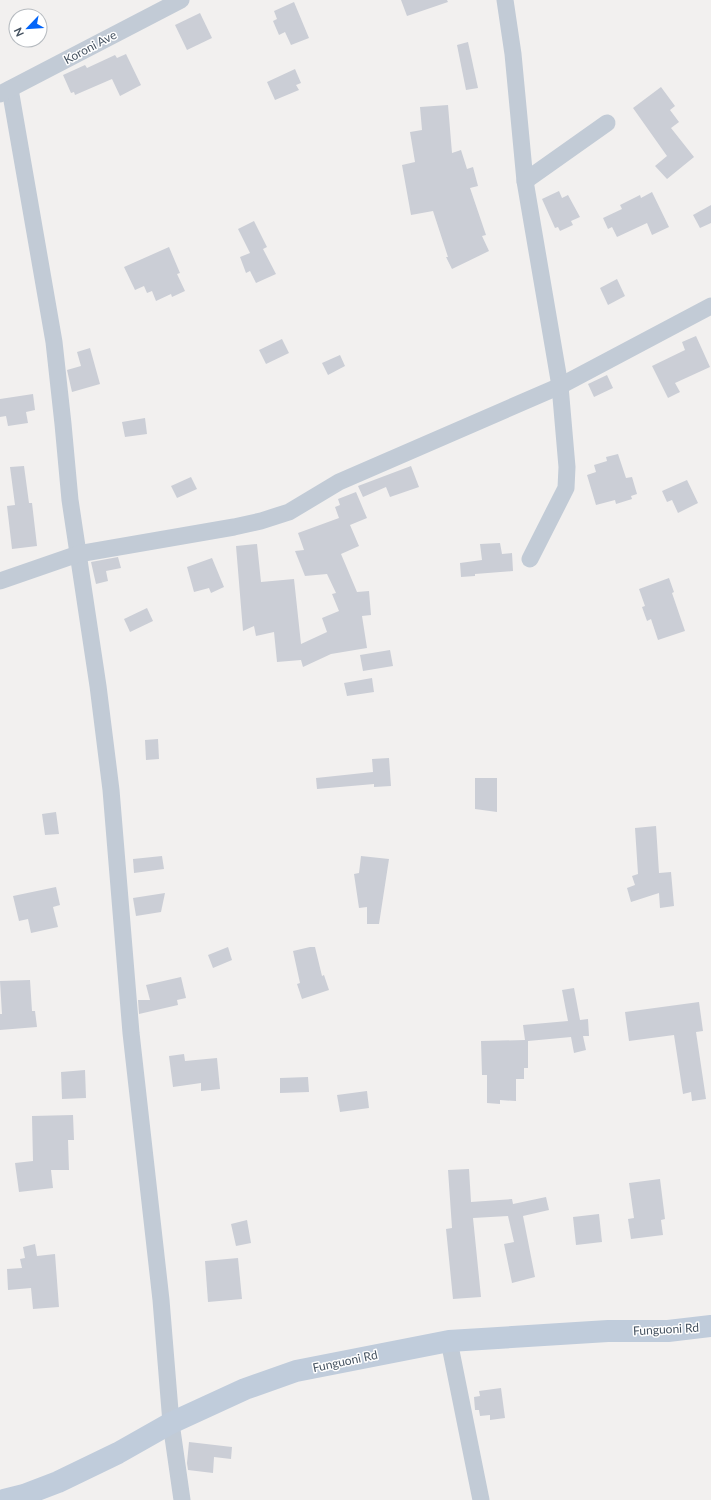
<svg xmlns="http://www.w3.org/2000/svg" width="711" height="1500" font-family="Lato,sans-serif">
  <rect width="100%" height="100%" fill="#f2f0ef"/>
  <!-- building -->
  <g fill="#cbced6">
    <path d="M 401,0 L 447,0 L 448,2 L 407,16 Z"/>
    <path d="M 294,2 L 309,38 L 291,45 L 285,32 L 279,35 L 273,21 L 277,19 L 274,11 Z"/>
    <path d="M 200,13 L 212,38 L 187,50 L 175,25 Z"/>
    <path d="M 468,42 L 478,88 L 466,90 L 457,45 Z"/>
    <path d="M 126,54 L 141,85 L 120,96 L 112,79 L 75,95 L 74,92 L 71,93 L 63,75 L 85,65 L 87,68 L 115,55 L 117,58 Z"/>
    <path d="M 295,69 L 301,83 L 296,85 L 299,90 L 275,100 L 267,82 Z"/>
    <path d="M 661,87 L 675,106 L 670,110 L 679,122 L 671,128 L 694,157 L 667,179 L 655,166 L 667,156 L 633,108 Z"/>
    <path d="M 448,105 L 452,153 L 461,150 L 467,169 L 473,167 L 478,186 L 470,188 L 486,235 L 482,236 L 489,251 L 452,269 L 446,257 L 448,257 L 433,211 L 411,215 L 402,165 L 415,162 L 410,132 L 422,130 L 420,107 Z"/>
    <path d="M 559,191 L 562,198 L 568,195 L 580,217 L 571,221 L 573,225 L 560,231 L 558,227 L 555,228 L 542,199 Z"/>
    <path d="M 652,192 L 669,227 L 652,235 L 647,223 L 617,237 L 612,227 L 608,229 L 603,218 L 622,209 L 620,205 L 640,195 L 641,198 Z"/>
    <path d="M 711,205 L 711,223 L 700,228 L 693,215 Z"/>
    <path d="M 254,221 L 267,247 L 263,249 L 276,274 L 256,283 L 250,271 L 246,273 L 240,257 L 250,253 L 238,229 Z"/>
    <path d="M 169,247 L 180,273 L 177,274 L 185,291 L 172,297 L 171,294 L 156,301 L 152,291 L 147,293 L 144,286 L 135,290 L 124,267 Z"/>
    <path d="M 617,279 L 625,296 L 608,305 L 600,288 Z"/>
    <path d="M 696,336 L 710,367 L 675,383 L 680,392 L 668,398 L 652,366 L 685,350 L 682,342 Z"/>
    <path d="M 282,339 L 289,353 L 266,364 L 259,350 Z"/>
    <path d="M 90,348 L 100,384 L 72,392 L 67,370 L 81,366 L 77,352 Z"/>
    <path d="M 340,355 L 345,366 L 328,375 L 322,363 Z"/>
    <path d="M 607,375 L 613,388 L 594,397 L 588,384 Z"/>
    <path d="M 33,394 L 35,410 L 26,412 L 28,423 L 8,426 L 6,416 L 0,417 L 0,399 Z"/>
    <path d="M 145,418 L 147,434 L 125,437 L 122,422 Z"/>
    <path d="M 618,454 L 626,478 L 632,477 L 637,494 L 631,496 L 632,499 L 616,504 L 615,500 L 596,505 L 587,475 L 596,472 L 594,465 L 607,461 L 606,457 Z"/>
    <path d="M 24,466 L 29,503 L 32,503 L 37,546 L 12,549 L 7,506 L 15,505 L 10,467 Z"/>
    <path d="M 411,466 L 419,487 L 390,497 L 386,487 L 363,497 L 358,486 Z"/>
    <path d="M 191,477 L 197,489 L 177,498 L 171,486 Z"/>
    <path d="M 687,480 L 698,503 L 678,513 L 672,500 L 667,502 L 662,491 Z"/>
    <path d="M 356,492 L 367,518 L 350,525 L 359,546 L 341,554 L 357,592 L 369,591 L 371,615 L 362,616 L 367,648 L 331,654 L 303,667 L 301,660 L 277,662 L 274,632 L 256,636 L 254,626 L 243,631 L 236,546 L 257,544 L 261,582 L 294,579 L 301,644 L 327,632 L 322,618 L 339,611 L 332,594 L 336,593 L 327,574 L 305,576 L 295,551 L 304,550 L 298,533 L 339,518 L 335,507 L 340,505 L 338,499 Z"/>
    <path d="M 500,543 L 502,554 L 512,553 L 513,571 L 475,574 L 475,576 L 461,577 L 460,563 L 482,560 L 480,544 Z"/>
    <path d="M 118,557 L 121,568 L 106,571 L 108,581 L 96,584 L 91,562 Z"/>
    <path d="M 212,558 L 224,587 L 211,593 L 209,588 L 194,592 L 187,567 Z"/>
    <path d="M 669,578 L 674,592 L 672,593 L 685,631 L 658,640 L 651,619 L 647,621 L 642,607 L 645,606 L 639,589 Z"/>
    <path d="M 147,608 L 153,621 L 130,632 L 124,619 Z"/>
    <path d="M 390,650 L 393,666 L 363,671 L 360,655 Z"/>
    <path d="M 372,678 L 374,692 L 347,696 L 344,683 Z"/>
    <path d="M 158,739 L 159,759 L 146,760 L 145,740 Z"/>
    <path d="M 389,758 L 391,786 L 374,787 L 374,784 L 317,789 L 316,778 L 373,772 L 372,759 Z"/>
    <path d="M 475,778 L 497,778 L 497,812 L 475,809 Z"/>
    <path d="M 56,812 L 59,834 L 45,835 L 42,814 Z"/>
    <path d="M 656,826 L 659,873 L 671,872 L 674,906 L 660,908 L 659,893 L 631,902 L 627,888 L 635,885 L 632,876 L 638,874 L 635,828 Z"/>
    <path d="M 162,856 L 164,869 L 134,873 L 133,859 Z"/>
    <path d="M 361,856 L 389,859 L 379,924 L 367,924 L 367,907 L 359,908 L 354,874 L 359,873 Z"/>
    <path d="M 56,887 L 60,905 L 53,907 L 58,927 L 31,933 L 28,919 L 19,921 L 13,896 Z"/>
    <path d="M 165,893 L 161,912 L 136,916 L 133,898 Z"/>
    <path d="M 228,947 L 232,960 L 213,968 L 208,955 Z"/>
    <path d="M 310,947 L 315,947 L 322,976 L 324,975 L 329,990 L 302,999 L 297,984 L 300,983 L 293,951 Z"/>
    <path d="M 181,977 L 186,998 L 177,1000 L 178,1005 L 139,1014 L 138,1000 L 150,1000 L 146,985 Z"/>
    <path d="M 30,980 L 32,1011 L 35,1011 L 37,1027 L 0,1030 L 0,1014 L 2,1014 L 0,981 Z"/>
    <path d="M 574,988 L 580,1020 L 588,1019 L 589,1036 L 583,1036 L 586,1050 L 574,1053 L 571,1037 L 528,1041 L 528,1068 L 524,1068 L 524,1079 L 516,1079 L 516,1101 L 500,1100 L 500,1104 L 487,1103 L 487,1075 L 482,1075 L 481,1041 L 525,1040 L 523,1025 L 568,1021 L 562,990 Z"/>
    <path d="M 699,1002 L 703,1031 L 696,1032 L 706,1099 L 692,1101 L 691,1092 L 683,1094 L 674,1035 L 629,1041 L 625,1012 Z"/>
    <path d="M 184,1054 L 185,1061 L 217,1058 L 220,1089 L 201,1091 L 201,1083 L 173,1087 L 169,1056 Z"/>
    <path d="M 85,1070 L 86,1098 L 62,1099 L 61,1072 Z"/>
    <path d="M 308,1077 L 309,1092 L 280,1093 L 280,1078 Z"/>
    <path d="M 367,1091 L 369,1108 L 340,1112 L 337,1095 Z"/>
    <path d="M 73,1115 L 74,1140 L 68,1140 L 69,1170 L 51,1170 L 53,1188 L 19,1192 L 15,1163 L 33,1161 L 32,1116 Z"/>
    <path d="M 469,1169 L 471,1202 L 512,1199 L 513,1204 L 546,1197 L 549,1210 L 523,1216 L 535,1277 L 512,1283 L 504,1244 L 514,1242 L 508,1216 L 473,1218 L 481,1297 L 453,1299 L 446,1229 L 452,1228 L 448,1170 Z"/>
    <path d="M 660,1179 L 665,1219 L 661,1220 L 663,1235 L 631,1239 L 628,1219 L 634,1218 L 629,1183 Z"/>
    <path d="M 599,1214 L 602,1242 L 576,1245 L 573,1217 Z"/>
    <path d="M 247,1220 L 251,1243 L 236,1246 L 231,1224 Z"/>
    <path d="M 35,1244 L 37,1256 L 55,1254 L 59,1307 L 33,1309 L 31,1288 L 8,1290 L 7,1269 L 22,1268 L 20,1259 L 25,1258 L 23,1247 Z"/>
    <path d="M 238,1258 L 242,1299 L 208,1302 L 205,1261 Z"/>
    <path d="M 501,1388 L 505,1418 L 490,1420 L 490,1415 L 480,1416 L 479,1410 L 475,1410 L 474,1397 L 480,1396 L 479,1391 Z"/>
    <path d="M 189,1442 L 232,1447 L 231,1459 L 214,1457 L 213,1473 L 188,1470 L 187,1463 Z"/>
  </g>
  <g fill="none" stroke-linecap="round" stroke-linejoin="round">
    <!-- street -->
    <g stroke="#c2cbd6" stroke-width="17">
      <path d="M 505,0 L 513,54 L 525,181 L 560,386 L 567,467 L 566,488 L 530,559"/>
      <path d="M 10,89 L 54,342 L 63,424 L 70,500 L 98,686 L 111,790 L 131,1033 L 161,1300 L 171,1423 L 182,1500"/>
      <path d="M 0,94 L 181,0"/>
      <path d="M 525,181 L 607,123"/>
      <path d="M 0,581 L 78,554 L 234,527 L 261,521 L 289,512 L 339,482 L 560,386 L 711,306"/>
      <path d="M 449,1341 L 481,1500"/>
    </g>
    <!-- secondary -->
    <path stroke="#c0ccdb" stroke-width="22" d="M 4,1500 L 24,1495 L 58,1482 L 118,1453 L 171,1423 L 245,1389 L 296,1371 L 449,1341 L 608,1331 L 668,1331 L 711,1326"/>
  </g>
  <g text-anchor="middle" dominant-baseline="central" stroke-width="3" stroke-linejoin="round" paint-order="stroke">
    <!-- street labels -->
    <g font-size="12" fill="#455260" stroke="#fff">
      <text transform="translate(90 47) rotate(-28)">Koroni Ave</text>
      <text transform="translate(666 1329) rotate(-3)">Funguoni Rd</text>
      <text transform="translate(345 1361) rotate(-12)">Funguoni Rd</text>
    </g>
  </g>
  <!-- north arrow -->
  <g transform="translate(28 28) rotate(245)"><circle r="19" fill="#ffffff" stroke="#b5babf"/>
  <path d="M0-3L7 15L0 10L-7 15Z" fill="#0365f9"/>
  <text y="-6" font-size="11" font-weight="bold" text-anchor="middle" fill="#455260">N</text>
  </g>
</svg>
